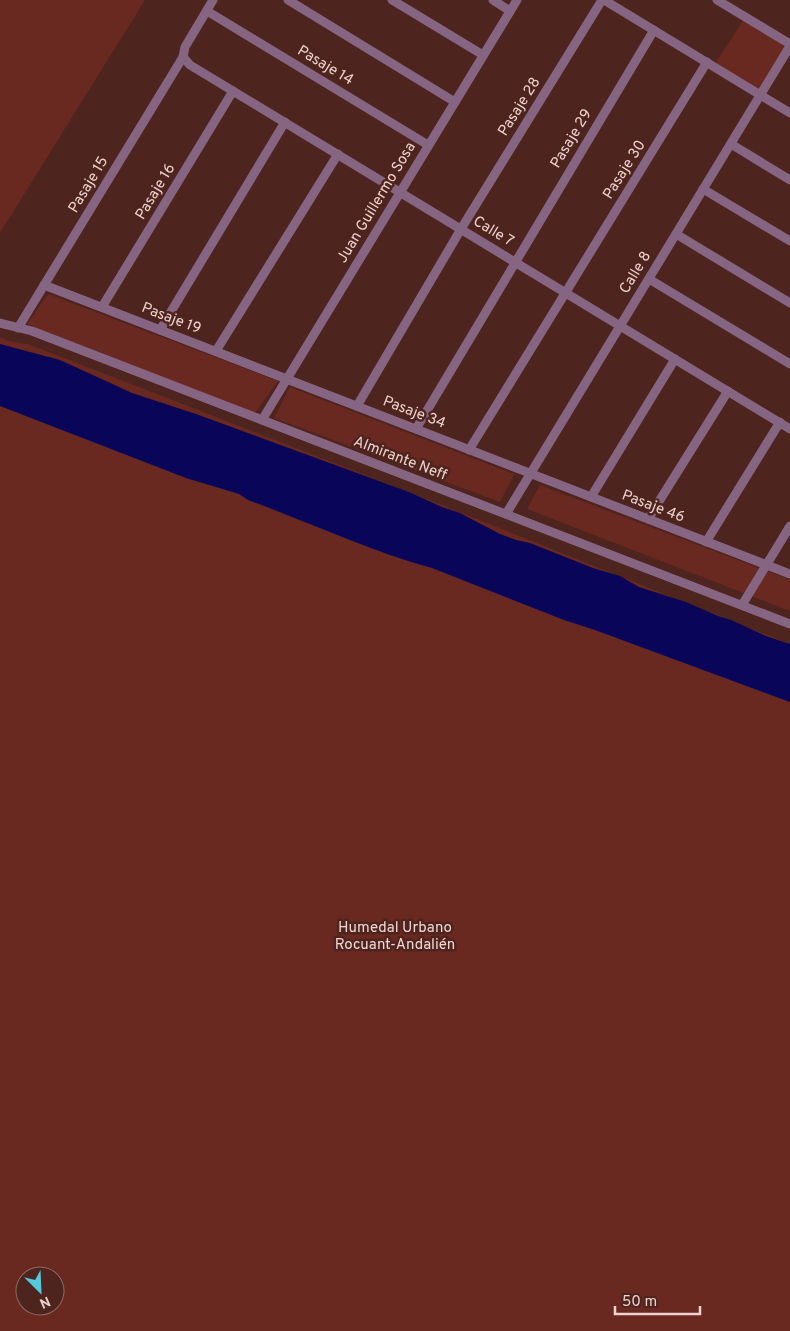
<svg xmlns="http://www.w3.org/2000/svg" width="790" height="1331" font-family="Overpass,sans-serif">
  <rect width="100%" height="100%" fill="#4e241e"/>
  <!-- green -->
  <g fill="#692820" fill-rule="evenodd">
    <path d="M 0,0 L 145,0 L 0,233 Z"/>
    <path d="M 744,19 L 787,46 L 759,91 L 715,64 Z"/>
    <path d="M 48,294 L 278,381 L 255,413 L 27,324 Z"/>
    <path d="M 0,337 L 9,341 L 28,344 L 409,492 L 790,644 L 790,1331 L 0,1331 ZM 25,1276 L 55,1276 L 55,1306 L 25,1306 Z"/>
    <path d="M 290,387 L 514,474 L 500,502 L 274,418 Z"/>
    <path d="M 540,485 L 790,580 L 790,611 L 527,509 Z"/>
  </g>
  <!-- water -->
  <path fill="#09065a" d="M 0,344 L 60,360 L 132,393 L 196,414 L 409,492 L 442,507 L 460,513 L 500,534 L 516,540 L 530,543 L 593,568 L 620,576 L 639,587 L 686,602 L 718,616 L 731,620 L 766,636 L 790,644 L 790,702 L 595,630 L 564,620 L 432,568 C 369,551 309,522 248,500 L 239,494 L 186,478 L 0,406 Z"/>
  <g fill="none" stroke-linecap="round" stroke-linejoin="round">
    <!-- street -->
    <g stroke="#866583" stroke-width="9">
      <path d="M 288,0 L 455,102"/>
      <path d="M 392,0 L 483,55"/>
      <path d="M 493,0 L 510,11"/>
      <path d="M 604,0 L 790,113"/>
      <path d="M 717,0 L 790,44"/>
      <path d="M 207,11 L 428,145"/>
      <path d="M 183,57 L 190,65 L 790,429"/>
      <path d="M 183,57 L 185,47 L 213,0"/>
      <path d="M 731,144 L 790,180"/>
      <path d="M 703,189 L 790,241"/>
      <path d="M 676,234 L 790,303"/>
      <path d="M 649,279 L 790,364"/>
      <path d="M 44,285 L 790,574"/>
      <path d="M 102,307 L 233,91"/>
      <path d="M 0,323 L 32,331 L 790,624"/>
      <path d="M 18,328 L 183,57"/>
      <path d="M 160,330 L 285,122"/>
      <path d="M 216,351 L 338,154"/>
      <path d="M 357,406 L 461,229 L 602,0"/>
      <path d="M 262,420 L 517,0"/>
      <path d="M 416,429 L 654,30"/>
      <path d="M 469,450 L 707,62"/>
      <path d="M 591,497 L 675,359"/>
      <path d="M 506,514 L 790,46"/>
      <path d="M 648,519 L 728,391"/>
      <path d="M 706,542 L 780,422"/>
      <path d="M 742,605 L 790,526"/>
    </g>
  </g>
  <g text-anchor="middle" dominant-baseline="central" stroke-width="5" stroke-linejoin="round" paint-order="stroke">
    <!-- street labels -->
    <g font-size="15" fill="#eed2cd" stroke="#4e241e">
      <text transform="translate(325 66) rotate(31)">Pasaje 14</text>
      <text transform="translate(520 107) rotate(-58)">Pasaje 28</text>
      <text transform="translate(572 139) rotate(-59)">Pasaje 29</text>
      <text transform="translate(625 170) rotate(-58)">Pasaje 30</text>
      <text transform="translate(89 185) rotate(-59)">Pasaje 15</text>
      <text transform="translate(156 192) rotate(-59)">Pasaje 16</text>
      <text transform="translate(377 203) rotate(-59)">Juan Guillermo Sosa</text>
      <text transform="translate(493 232) rotate(31)">Calle 7</text>
      <text transform="translate(636 273) rotate(-59)">Calle 8</text>
      <text transform="translate(171 319) rotate(21)">Pasaje 19</text>
      <text transform="translate(414 413) rotate(21)">Pasaje 34</text>
      <text transform="translate(400 459) rotate(21)">Almirante Neff</text>
      <text transform="translate(653 507) rotate(21)">Pasaje 46</text>
    </g>
    <!-- park labels -->
    <g font-size="15" fill="#f3d5d0" stroke="#4e241e">
      <text x="395" y="928">Humedal Urbano<tspan x="395" dy="17">Rocuant-Andalién</tspan></text>
    </g>
  </g>
  <!-- north arrow -->
  <g transform="translate(40 1291) rotate(156)"><circle r="24" fill="#4e241e" stroke="#8e6a64"/>
  <path d="M0-4L9 19L0 12L-9 19Z" fill="#54cadd"/>
  <text y="-8" font-size="14" font-weight="bold" text-anchor="middle" fill="#eed2cd">N</text>
  </g>
  <!-- scale -->
  <path d="M615 1306v8h85v-8" fill="none" stroke="#eed2cd" stroke-width="2.5"/>
  <text x="622" y="1306" font-size="15" fill="#eed2cd" stroke="#4e241e" stroke-width="4" paint-order="stroke">50 m</text>
</svg>
